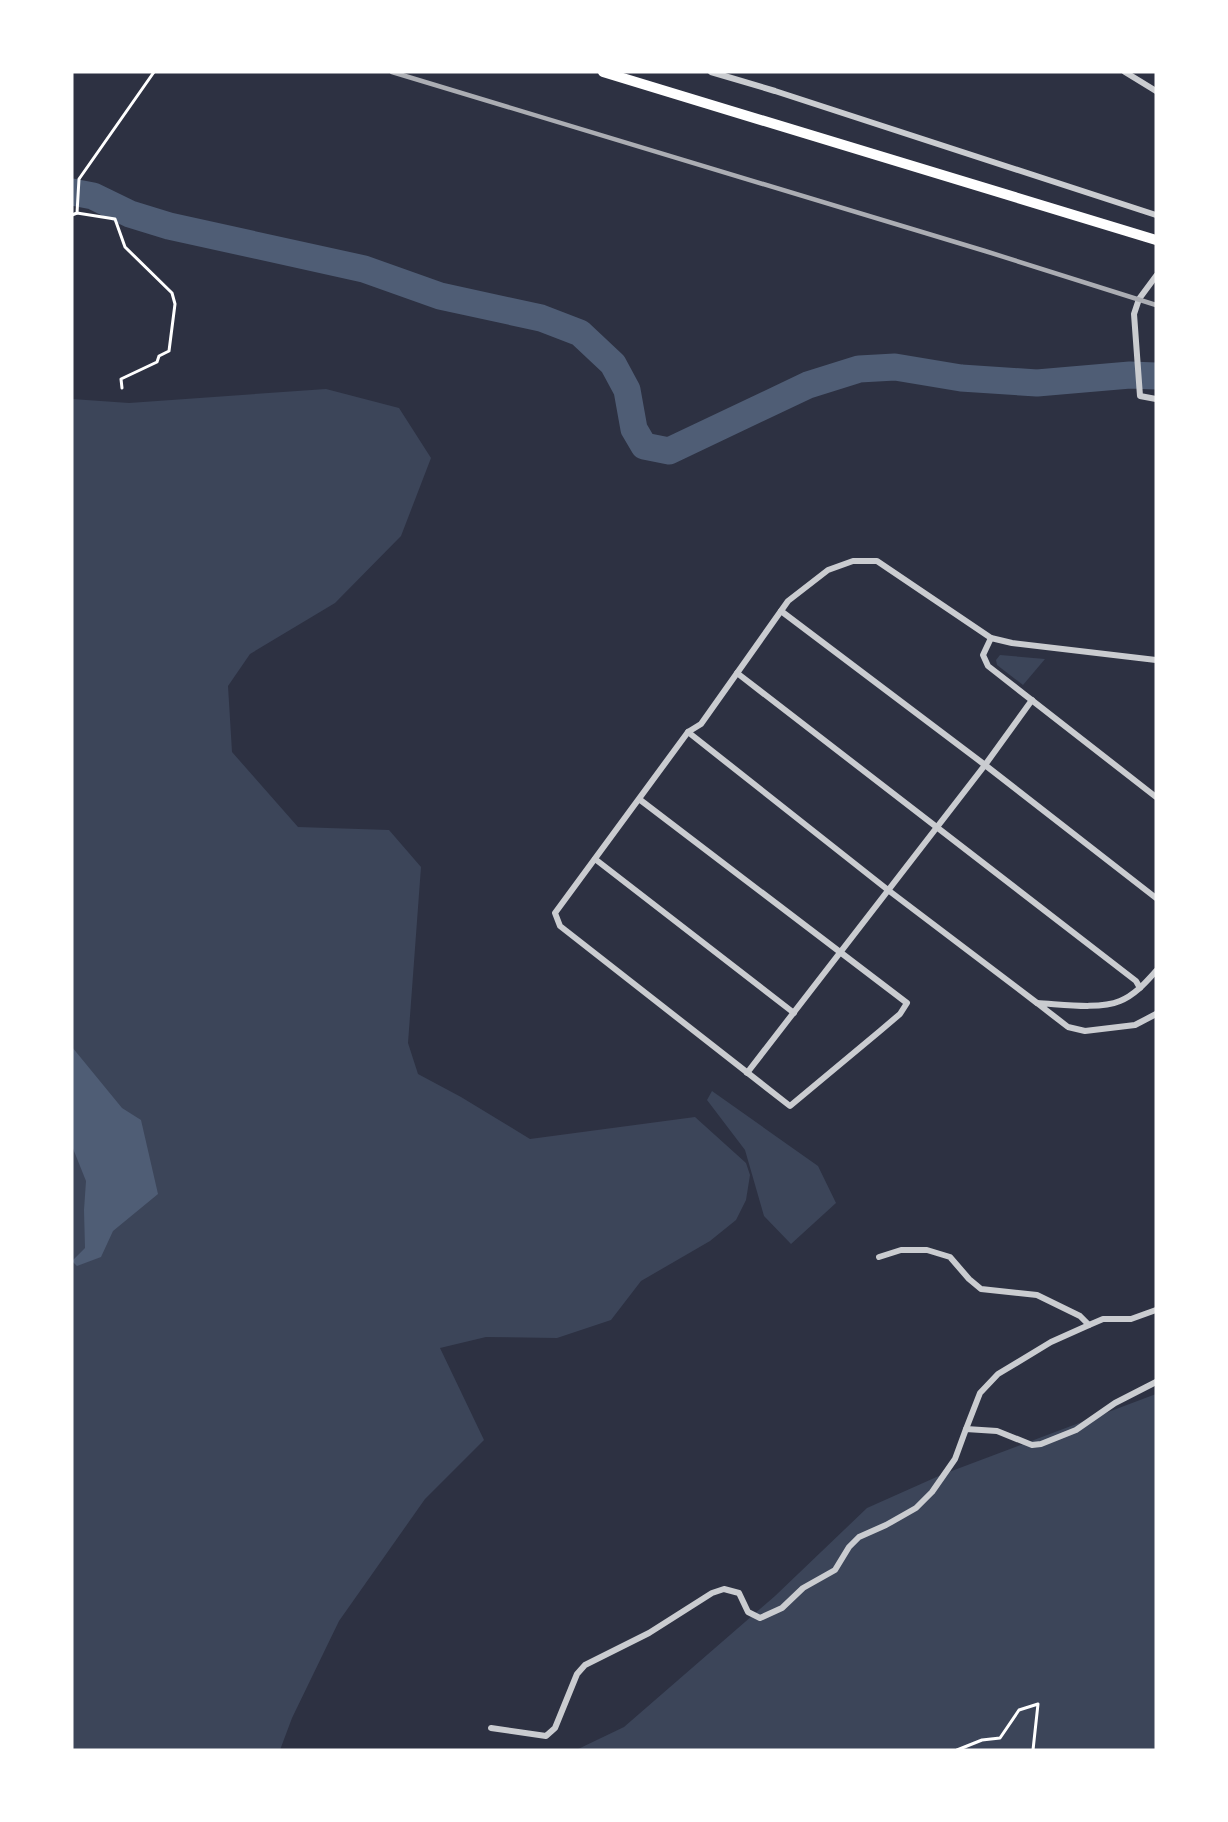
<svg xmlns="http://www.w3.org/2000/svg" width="1228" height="1822" font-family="Cabin,sans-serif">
  <rect width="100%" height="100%" fill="#2d3142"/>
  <!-- green -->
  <g fill="#3c4559">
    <path d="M 326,389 L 399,408 L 431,458 L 401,536 L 335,603 L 250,654 L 228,686 L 232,752 L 298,827 L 389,830 L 421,867 L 408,1043 L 418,1074 L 461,1097 L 530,1139 L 695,1117 L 746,1163 L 750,1175 L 746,1200 L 736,1220 L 710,1241 L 641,1281 L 611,1320 L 557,1338 L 486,1337 L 440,1348 L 484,1440 L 425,1499 L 339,1621 L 292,1718 L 280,1750 L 72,1750 L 72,399 L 129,403 Z"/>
    <path d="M 1000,655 L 1045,659 L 1023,685 L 997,665 L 996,660 Z"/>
    <path d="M 712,1091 L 818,1166 L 836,1203 L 791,1244 L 764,1216 L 745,1150 L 707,1100 Z"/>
    <path d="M 1156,1394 L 1156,1750 L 576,1750 L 624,1727 L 775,1596 L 867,1508 L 941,1475 Z"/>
  </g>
  <!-- water -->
  <path fill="#4f5d75" d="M 72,1047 L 122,1108 L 141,1120 L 158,1194 L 113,1231 L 101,1257 L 77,1266 L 72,1261 L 85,1248 L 84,1210 L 86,1181 L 72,1146 Z"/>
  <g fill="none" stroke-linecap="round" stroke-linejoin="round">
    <!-- river -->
    <path stroke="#4f5d75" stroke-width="27" d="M 72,192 L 93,196 L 130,214 L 169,226 L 364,269 L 440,296 L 541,318 L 580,333 L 613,364 L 627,390 L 634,429 L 644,446 L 669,451 L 808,385 L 859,369 L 895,367 L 961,378 L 1037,383 L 1130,375 L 1156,376"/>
    <!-- path -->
    <g stroke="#fff" stroke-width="3">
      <path d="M 77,213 L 115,219 L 125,247 L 172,293 L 175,304 L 169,351 L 159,356 L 157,362 L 121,379 L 122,388"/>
      <path d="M 72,215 L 77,213 L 79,179 L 154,72"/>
      <path d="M 957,1750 L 982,1740 L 1000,1738 L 1019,1710 L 1038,1704 L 1033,1750"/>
    </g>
    <!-- minor -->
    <g stroke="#caccd0" stroke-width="6">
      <path d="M 711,72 L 775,91 L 1156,215"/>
      <path d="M 1125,72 L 1156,91"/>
      <path d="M 1156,276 L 1139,299 L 1134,314 L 1140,396 L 1156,399"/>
      <path d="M 781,611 L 985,765 L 1156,898"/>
      <path d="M 991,638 L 983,655 L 988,666 L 1156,797"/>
      <path d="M 737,673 L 1136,981 L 1140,988"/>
      <path d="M 688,732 L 888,890 L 1037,1003"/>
      <path d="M 639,799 L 907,1003 L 900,1014 L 880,1031 L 790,1106 L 560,926 L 555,913 L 688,732 L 701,724 L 788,601 L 828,570 L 853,561 L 877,561 L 991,638 L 1012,643 L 1156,660"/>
      <path d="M 595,859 L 794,1013"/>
      <path d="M 1156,971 C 1146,982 1135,995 1120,1001 C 1099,1010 1060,1004 1037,1003 L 1068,1027 L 1085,1031 L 1135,1025 L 1156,1014"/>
      <path d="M 747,1073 L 985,765 L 1032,700"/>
      <path d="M 879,1257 L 901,1250 L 927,1250 L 950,1257 L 969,1279 L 981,1289 L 1037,1295 L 1080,1316 L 1089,1325"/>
      <path d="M 966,1429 L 980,1393 L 998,1374 L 1051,1342 L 1089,1325 L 1103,1319 L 1131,1319 L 1156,1310"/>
      <path d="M 491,1728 L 546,1736 L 555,1728 L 577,1674 L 585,1665 L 649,1633 L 712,1593 L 724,1589 L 739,1593 L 748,1612 L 760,1618 L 782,1608 L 803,1588 L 835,1570 L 849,1547 L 859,1537 L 886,1525 L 916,1508 L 932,1492 L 955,1459 L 966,1429 L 997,1431 L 1032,1445 L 1041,1444 L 1076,1430 L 1115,1403 L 1156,1382"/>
    </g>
    <!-- trunk -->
    <path stroke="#fff" stroke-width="10" d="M 603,72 L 1156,240"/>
    <!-- rail -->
    <path stroke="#abadb3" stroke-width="4.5" d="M 392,72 L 985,251 L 1156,305"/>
  </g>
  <!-- border -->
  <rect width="1228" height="1822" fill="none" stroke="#ffffff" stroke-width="147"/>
</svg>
